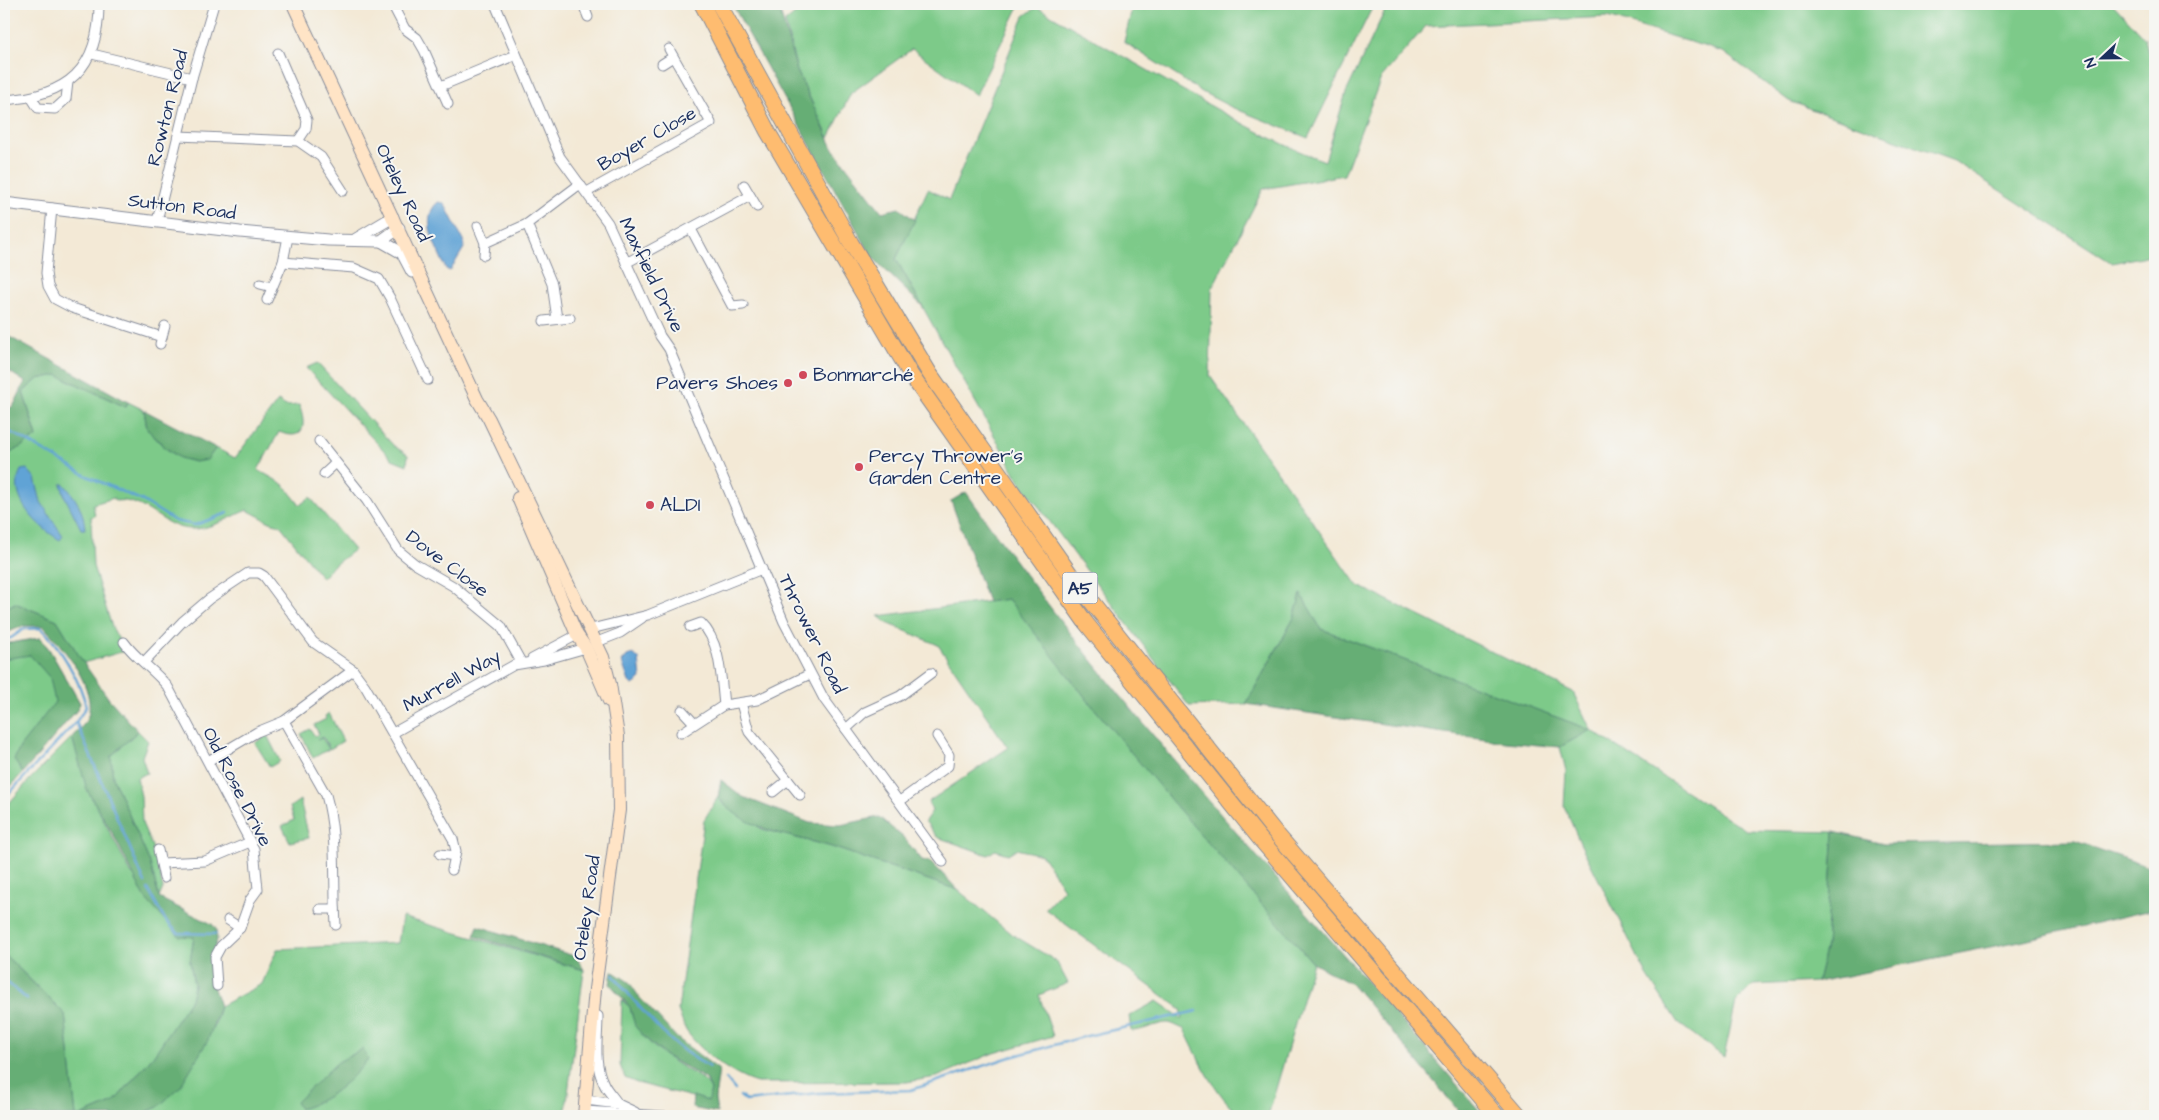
<svg xmlns="http://www.w3.org/2000/svg" width="2159" height="1120" font-family="'Architects Daughter',sans-serif">
  <rect width="100%" height="100%" fill="#f6f6f2"/>
  <filter id="ink" filterUnits="userSpaceOnUse"><feTurbulence type="fractalNoise" baseFrequency=".02" numOctaves="2"/><feDisplacementMap in="SourceGraphic" scale="10" xChannelSelector="R" yChannelSelector="G"/><feConvolveMatrix kernelMatrix="1 2 1 2 8 2 1 2 1" color-interpolation-filters="sRGB"/></filter>
  <filter id="wash" filterUnits="userSpaceOnUse"><feTurbulence type="fractalNoise" baseFrequency=".0096" numOctaves="4" result="noise"/><feDisplacementMap in="SourceGraphic" scale="20" xChannelSelector="R" yChannelSelector="G"/><feGaussianBlur stdDeviation="1.12" result="paint"/><feColorMatrix in="noise" values="0 0 0 0 0 0 0 0 0 0 0 0 0 0 0 0 0 1.4 0 .05"/><feComposite in="paint" operator="in"/></filter>
  <g filter="url(#wash)">
    <rect width="100%" height="100%" fill="#f3e9d6"/>
    <!-- green -->
    <g fill="#7dca89" stroke="#4c7c74">
      <path d="M 807,4 L 1020,4 L 976,95 L 912,49 L 851,93 L 829,138 L 797,71 L 785,22 Z"/>
      <path d="M 1133,4 L 1374,4 L 1308,138 L 1231,107 L 1202,92 L 1124,42 Z"/>
      <path d="M 1388,4 L 2113,4 L 2145,39 L 2148,53 L 2155,49 L 2155,254 L 2112,263 L 1954,161 L 1789,101 L 1723,52 L 1608,17 L 1426,26 L 1381,78 L 1344,175 L 1263,189 L 1212,288 L 1210,376 L 1357,585 L 1573,692 L 1591,730 L 1746,830 L 1834,832 L 1826,946 L 1817,982 L 1753,985 L 1736,1002 L 1724,1057 L 1678,1023 L 1647,975 L 1580,843 L 1564,806 L 1566,771 L 1560,747 L 1590,730 L 1321,629 L 1301,595 L 1294,618 L 1246,704 L 1189,706 L 1020,482 L 896,259 L 928,189 L 949,200 L 1024,16 L 1037,7 C 1092,39 1147,70 1202,101 C 1242,123 1281,146 1325,161 L 1346,93 Z"/>
      <path d="M 317,363 L 394,446 L 408,455 L 407,465 L 392,459 L 306,368 Z"/>
      <path d="M 57,375 L 126,407 L 128,402 L 144,410 L 147,429 L 165,448 L 180,458 L 195,462 L 207,459 L 216,448 L 235,458 L 278,401 L 286,406 L 299,405 C 307,425 305,442 279,432 L 258,470 L 283,484 L 300,505 L 310,497 L 354,550 L 334,565 L 322,578 L 280,525 L 270,522 L 247,510 C 231,517 209,530 191,529 C 163,529 145,497 115,501 L 114,498 L 93,504 L 95,516 L 91,517 L 93,566 L 112,627 L 125,651 L 83,663 L 57,620 L 15,603 L 4,609 L 4,457 L 37,436 L 23,392 L 38,379 Z"/>
      <path d="M 1008,599 L 1313,963 L 1268,1116 C 1262,1116 1251,1118 1245,1116 C 1222,1109 1194,1050 1184,1029 C 1180,1028 1174,1024 1169,1023 C 1159,1022 1144,1031 1131,1031 L 1129,1016 L 1157,1001 L 1183,1019 L 1181,1009 L 1045,909 L 1064,889 L 1042,855 L 1016,849 L 1008,854 L 995,850 L 988,855 L 937,837 L 925,821 L 932,811 L 928,802 L 1008,748 L 938,645 L 887,623 L 878,616 Z"/>
      <path d="M 40,638 L 49,649 L 80,703 L 77,710 L 4,794 L 4,644 Z"/>
      <path d="M 329,713 L 343,741 L 330,749 L 323,737 L 317,740 L 322,738 L 329,749 L 313,758 L 301,734 L 310,729 L 315,736 L 319,734 L 314,725 L 326,719 L 325,716 Z"/>
      <path d="M 138,731 L 148,741 L 142,757 L 147,773 L 137,778 L 141,796 L 142,823 L 154,851 L 163,888 L 159,898 L 150,863 L 113,778 L 111,756 Z"/>
      <path d="M 267,735 L 280,761 L 270,767 L 255,743 Z"/>
      <path d="M 72,737 L 87,788 L 131,873 L 194,937 L 190,962 L 194,985 L 192,999 L 154,1055 L 114,1102 L 81,1116 L 76,1116 L 65,1014 L 4,954 L 4,809 L 30,779 Z"/>
      <path d="M 718,797 L 723,804 L 762,829 L 832,847 L 958,890 L 1010,933 L 1056,961 L 1068,983 L 1039,995 L 1053,1036 L 991,1054 L 937,1077 L 907,1082 L 757,1083 C 732,1076 703,1053 687,1032 C 683,1026 681,1017 678,1010 L 704,820 Z"/>
      <path d="M 300,800 L 309,838 L 290,842 L 282,826 L 294,820 L 290,807 Z"/>
      <path d="M 402,917 L 584,970 L 565,1116 L 137,1116 L 158,1107 L 215,1024 L 220,1006 L 262,984 L 277,949 L 398,943 Z"/>
      <path d="M 622,1000 L 630,1007 C 634,1036 666,1058 689,1071 C 700,1078 705,1079 711,1090 L 708,1101 L 637,1083 L 625,1078 L 620,1065 Z"/>
    </g>
    <!-- forest -->
    <g fill="#66ae75" stroke="#406e6a">
      <path d="M 732,4 L 778,4 L 797,71 L 834,150 L 882,212 L 899,208 L 915,220 L 896,259 L 923,307 L 872,257 Z"/>
      <path d="M 4,334 L 128,402 L 126,407 L 57,375 L 38,379 L 23,392 L 37,437 L 4,457 L 4,412 L 14,405 L 25,382 L 4,368 Z"/>
      <path d="M 144,410 L 216,448 L 207,460 L 195,462 L 180,458 L 166,448 L 147,429 Z"/>
      <path d="M 966,492 C 1120,715 1309,910 1484,1116 L 1461,1116 L 1457,1109 L 1353,985 L 1313,963 L 1175,805 L 1089,702 L 1008,599 L 988,602 L 951,501 Z"/>
      <path d="M 1301,594 L 1321,629 L 1591,730 L 1560,747 L 1506,742 L 1246,704 L 1294,618 Z"/>
      <path d="M 15,603 L 57,620 L 83,662 L 109,699 L 138,731 L 111,756 L 113,778 L 150,863 L 159,898 L 212,924 L 216,929 L 217,940 L 211,960 L 214,989 L 220,1006 L 208,1040 L 180,1087 L 158,1107 L 137,1116 L 81,1116 L 114,1102 L 154,1055 L 191,999 L 194,985 L 190,962 L 194,937 L 179,936 L 145,898 L 114,836 L 87,790 L 72,737 C 76,732 84,726 87,719 C 99,689 62,646 43,626 L 23,626 L 4,634 L 4,609 Z"/>
      <path d="M 40,638 L 49,649 L 80,703 L 77,710 L 23,773 L 14,760 L 20,747 L 55,702 L 50,678 L 30,655 L 4,659 L 4,644 Z"/>
      <path d="M 721,780 L 743,797 L 810,823 L 840,825 L 879,817 L 904,838 L 922,860 L 931,862 L 958,890 C 917,876 876,862 835,848 C 795,835 746,833 718,797 Z"/>
      <path d="M 1834,832 L 1884,844 L 2075,841 L 2155,869 L 2155,909 L 2020,941 L 1817,982 L 1826,946 Z"/>
      <path d="M 478,926 L 574,956 L 578,959 L 584,970 L 474,936 Z"/>
      <path d="M 4,954 L 65,1014 L 76,1116 L 4,1116 Z"/>
      <path d="M 612,971 L 629,982 L 640,998 L 677,1038 L 719,1070 L 715,1099 L 717,1113 L 692,1108 L 693,1096 L 708,1101 L 711,1090 L 706,1079 L 666,1056 L 644,1037 L 635,1026 L 630,1007 L 610,984 Z"/>
      <path d="M 363,1049 L 368,1059 C 350,1082 328,1101 300,1109 L 296,1102 L 338,1062 Z"/>
    </g>
    <!-- water -->
    <g fill="#60a3d5" stroke="#3e699a">
      <path d="M 438,202 L 444,203 L 464,242 L 464,248 L 450,271 L 446,269 C 438,249 418,220 438,202 Z"/>
      <path d="M 27,469 L 35,478 L 41,502 L 63,536 L 60,540 C 38,527 7,498 21,470 Z"/>
      <path d="M 61,484 L 64,484 C 76,498 84,511 85,529 L 81,529 L 65,497 Z"/>
      <path d="M 633,654 L 639,659 L 641,679 L 633,685 L 629,682 L 622,662 L 627,656 Z"/>
    </g>
    <g fill="none" stroke-linecap="round" stroke-linejoin="round">
      <!-- stream -->
      <g stroke="#60a3d5" stroke-width="2.5">
        <path d="M 4,429 L 20,437 L 87,476 L 143,501 L 175,521 L 195,525 L 228,513"/>
        <path d="M 4,639 L 11,638 L 24,629 L 40,628 C 58,642 82,684 86,707 L 76,722 L 4,799"/>
        <path d="M 76,722 L 145,883"/>
        <path d="M 148,889 L 166,921 L 178,933 L 216,934"/>
        <path d="M 613,975 C 642,1010 669,1047 710,1067"/>
        <path d="M 4,980 L 27,999"/>
        <path d="M 726,1079 L 735,1090"/>
        <path d="M 740,1096 L 746,1101 L 819,1093 L 911,1090 L 1007,1058 L 1087,1036 L 1197,1011"/>
      </g>
    </g>
  </g>
  <g filter="url(#ink)">
    <g fill="none" stroke-linecap="round" stroke-linejoin="round">
      <defs>
        <g id="minor">
          <path d="M 392,4 L 405,29 L 417,38 L 424,50 L 448,104"/>
          <path d="M 495,4 L 560,157 L 608,223 L 660,336 L 669,349 L 784,622 L 824,699 L 943,862"/>
          <path d="M 583,4 L 588,17"/>
          <path d="M 278,53 L 307,120 L 306,129 L 298,141"/>
          <path d="M 92,54 L 192,78"/>
          <path d="M 662,64 L 673,57"/>
          <path d="M 441,86 L 516,55"/>
          <path d="M 31,97 L 38,108 L 55,109 L 66,99 L 68,82"/>
          <path d="M 4,100 C 68,96 99,69 99,4"/>
          <path d="M 178,136 L 298,141 L 321,157 L 343,191"/>
          <path d="M 744,185 L 757,207"/>
          <path d="M 587,192 L 711,123 L 669,49"/>
          <path d="M 52,208 L 46,273 L 48,286 L 55,299 L 72,308 L 162,337"/>
          <path d="M 157,221 L 192,78 L 214,4"/>
          <path d="M 527,224 L 552,284 L 557,319"/>
          <path d="M 478,226 L 485,243 L 484,255"/>
          <path d="M 691,229 L 732,306 L 743,305"/>
          <path d="M 485,243 L 527,224 L 580,184"/>
          <path d="M 283,262 L 354,268 L 379,279 L 390,298 L 428,380"/>
          <path d="M 626,263 L 750,196"/>
          <path d="M 260,284 L 272,287"/>
          <path d="M 267,300 L 283,262 L 288,237"/>
          <path d="M 544,321 L 570,318"/>
          <path d="M 160,344 L 165,326"/>
          <path d="M 319,441 L 367,501 L 398,550 L 415,564 L 453,586 L 501,626 L 521,662"/>
          <path d="M 324,474 L 336,463"/>
          <path d="M 690,627 L 701,623 C 721,642 721,679 724,705"/>
          <path d="M 591,629 L 648,615 L 762,569"/>
          <path d="M 124,642 C 136,659 155,670 168,687 L 254,849 L 258,889 L 250,900 L 240,928 L 221,946 L 215,957 L 217,986"/>
          <path d="M 597,642 L 620,633 L 642,618"/>
          <path d="M 532,659 L 577,635"/>
          <path d="M 144,662 L 182,622 L 209,599 L 248,573 L 259,573 L 264,576 L 313,642 L 353,670 L 365,686 L 453,839 L 456,851 L 452,870"/>
          <path d="M 741,703 L 749,732 L 800,795"/>
          <path d="M 682,710 L 694,723"/>
          <path d="M 284,721 L 326,795 C 338,837 333,881 336,925"/>
          <path d="M 846,729 L 865,712 L 900,696 L 931,673"/>
          <path d="M 393,733 L 514,665 L 544,660 L 586,648"/>
          <path d="M 681,733 L 724,705 L 757,700 L 810,674"/>
          <path d="M 208,761 L 257,732 L 284,721 L 353,670"/>
          <path d="M 773,792 L 788,780"/>
          <path d="M 900,801 L 948,766 L 949,755 L 937,736"/>
          <path d="M 158,850 L 164,878"/>
          <path d="M 440,854 L 455,856"/>
          <path d="M 161,863 L 205,861 L 250,842"/>
          <path d="M 320,909 L 335,909"/>
          <path d="M 228,920 L 240,928"/>
          <path d="M 598,1016 C 598,1039 593,1063 604,1084 C 607,1091 614,1097 618,1104"/>
          <path d="M 585,1100 L 618,1104 L 635,1112"/>
          <path d="M 585,1111 L 664,1116"/>
        </g>
        <g id="tertiary">
          <path d="M 4,203 L 240,232 L 328,240 L 381,241 L 399,228"/>
          <path d="M 356,239 L 393,217"/>
          <path d="M 381,241 L 402,253 L 412,272"/>
        </g>
        <g id="secondary">
          <path d="M 293,4 L 477,399 L 489,419 L 603,657 L 610,684 L 618,736 L 619,810 L 595,989 L 584,1116"/>
          <path d="M 518,498 L 577,635 L 586,648 L 609,701"/>
        </g>
        <g id="trunk">
          <path d="M 702,4 L 768,132 L 911,375 L 1086,623 L 1260,839 L 1497,1116"/>
          <path d="M 719,4 L 851,243 L 930,374 L 1075,581 L 1275,832 L 1520,1116"/>
        </g>
      </defs>
      <!-- minor casing -->
      <use href="#minor" stroke="#878c9a" stroke-width="11"/>
      <!-- tertiary casing -->
      <use href="#tertiary" stroke="#878c9a" stroke-width="13"/>
      <!-- secondary casing -->
      <use href="#secondary" stroke="#878c9a" stroke-width="14"/>
      <!-- trunk casing -->
      <use href="#trunk" stroke="#878c9a" stroke-width="17"/>
      <!-- minor -->
      <use href="#minor" stroke="#fff" stroke-width="9"/>
      <!-- tertiary -->
      <use href="#tertiary" stroke="#fff" stroke-width="11"/>
      <!-- secondary -->
      <use href="#secondary" stroke="#ffe4c6" stroke-width="12"/>
      <!-- trunk -->
      <use href="#trunk" stroke="#febc70" stroke-width="15"/>
    </g>
  </g>
  <!-- markers -->
  <g fill="#d1495b" stroke="#f6f6f2" stroke-width="2">
    <circle cx="803" cy="375" r="5"/>
    <circle cx="788" cy="383" r="5"/>
    <circle cx="859" cy="467" r="5"/>
    <circle cx="650" cy="505" r="5"/>
  </g>
  <g text-anchor="middle" dominant-baseline="central" stroke-width="4" stroke-linejoin="round" paint-order="stroke">
    <!-- shield labels -->
    <rect fill="#f6f6f2" stroke="#5d6b8a" stroke-width="1" x="1062.5" y="572.5" width="35" height="31" rx="4"/>
    <g font-size="18" font-weight="bold" fill="#1b2f5e">
      <text x="1080" y="588">A5</text>
    </g>
    <!-- street labels -->
    <g font-size="19" fill="#1b2f5e" stroke="#f6f6f2">
      <text transform="translate(168 108) rotate(-76)">Rowton Road</text>
      <text transform="translate(647 139) rotate(-30)">Boyer Close</text>
      <text transform="translate(403 193) rotate(65)">Oteley Road</text>
      <text transform="translate(182 207) rotate(7)">Sutton Road</text>
      <text transform="translate(651 275) rotate(64)">Maxfield Drive</text>
      <text transform="translate(447 564) rotate(37)">Dove Close</text>
      <text transform="translate(812 634) rotate(64)">Thrower Road</text>
      <text transform="translate(452 681) rotate(-29)">Murrell Way</text>
      <text transform="translate(237 787) rotate(63)">Old Rose Drive</text>
      <text transform="translate(587 908) rotate(-82)">Oteley Road</text>
    </g>
    <!-- poi labels -->
    <g font-size="19" fill="#1b2f5e" stroke="#f6f6f2" text-anchor="start">
      <text x="813" y="375">Bonmarché</text>
      <text x="778" y="383" text-anchor="end">Pavers Shoes</text>
      <text x="869" y="456">Percy Thrower's<tspan x="869" dy="22">Garden Centre</tspan></text>
      <text x="660" y="505">ALDI</text>
    </g>
  </g>
  <!-- margin -->
  <rect width="2159" height="1120" fill="none" stroke="#f6f6f2" stroke-width="20"/>
  <!-- north arrow -->
  <g transform="translate(2102 58) rotate(248)" stroke="#f6f6f2" stroke-width="4" paint-order="stroke">
  <path d="M0-4L9 19L0 12L-9 19Z" fill="#1b2f5e"/>
  <text y="-8" font-size="14" font-weight="bold" text-anchor="middle" fill="#1b2f5e">N</text>
  </g>
</svg>
